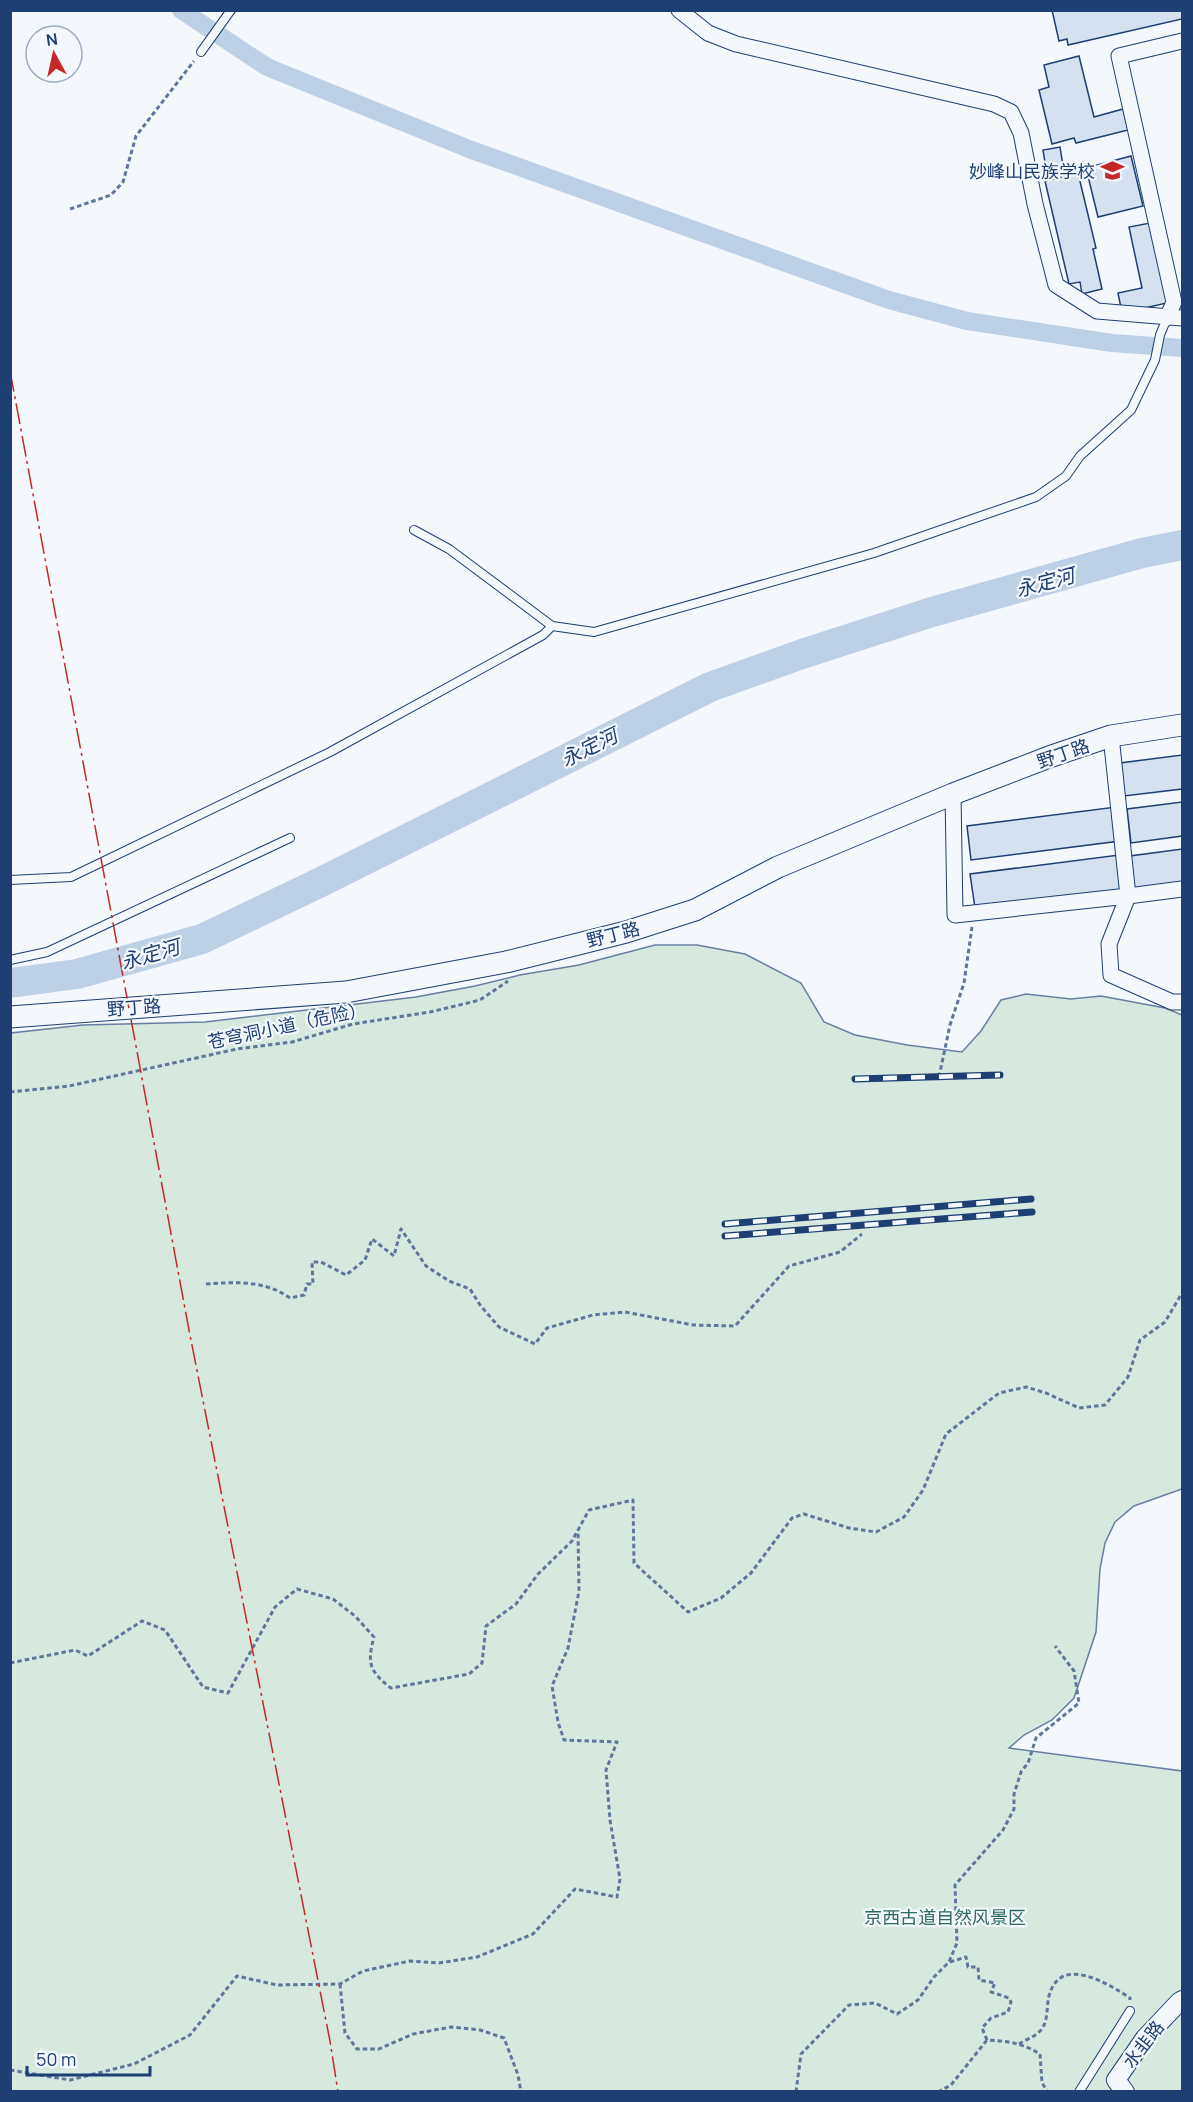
<svg xmlns="http://www.w3.org/2000/svg" width="1193" height="2102" font-family="Manrope,'Noto Sans SC',sans-serif">
  <rect width="100%" height="100%" fill="#f4f7fb"/>
  <!-- green -->
  <path fill="#d7e8df" stroke="#687fa3" stroke-width="1.5" d="M 655,945 L 697,945 L 745,954 L 801,983 L 824,1022 L 855,1035 L 907,1045 L 962,1052 L 981,1031 L 1001,1000 L 1026,994 L 1071,999 L 1101,996 L 1165,1008 L 1182,1015 L 1182,1489 L 1134,1506 L 1115,1522 L 1105,1543 L 1100,1569 L 1096,1632 L 1074,1698 L 1052,1720 L 1024,1735 L 1009,1748 L 1182,1771 L 1182,2091 L 11,2092 L 11,1033 L 83,1025 L 205,1022 L 416,997 L 475,986 L 520,975 L 579,965 Z"/>
  <g fill="none" stroke-linecap="round" stroke-linejoin="round">
    <!-- canal -->
    <path stroke="#bed0e5" stroke-width="18" d="M 181,10 L 267,67 L 469,149 L 889,300 L 967,321 L 1112,343 L 1182,348"/>
    <!-- river -->
    <path stroke="#bed0e5" stroke-width="30" d="M 10,983 L 77,974 L 202,939 L 323,881 L 710,687 L 802,654 L 932,612 L 1142,553 L 1182,545"/>
  </g>
  <!-- building -->
  <g fill="#d5e0f0" stroke="#1d3f73" stroke-width="1.5">
    <path d="M 1052,10 L 1182,10 L 1182,19 L 1068,45 L 1067,39 L 1059,41 Z"/>
    <path d="M 1079,56 L 1094,117 L 1123,109 L 1128,130 L 1076,143 L 1074,138 L 1052,144 L 1039,90 L 1049,87 L 1044,65 Z"/>
    <path d="M 1060,147 L 1064,172 L 1047,175 L 1043,150 Z"/>
    <path d="M 1131,156 L 1143,206 L 1098,217 L 1086,168 Z"/>
    <path d="M 1078,173 L 1096,248 L 1093,249 L 1102,289 L 1082,294 L 1080,282 L 1069,284 L 1045,181 Z"/>
    <path d="M 1150,223 L 1167,303 L 1122,313 L 1118,293 L 1142,288 L 1129,227 Z"/>
    <path d="M 1182,755 L 1182,789 L 1124,796 L 1120,763 Z"/>
    <path d="M 1182,802 L 1182,836 L 1131,843 L 1127,809 Z"/>
    <path d="M 1116,807 L 1120,841 L 971,860 L 967,826 Z"/>
    <path d="M 1182,849 L 1182,883 L 1134,889 L 1130,856 Z"/>
    <path d="M 1119,855 L 1124,889 L 975,908 L 970,874 Z"/>
  </g>
  <g fill="none" stroke-linecap="round" stroke-linejoin="round">
    <defs>
      <g id="service">
        <path d="M 201,52 L 231,10"/>
        <path d="M 414,530 L 449,549 L 552,626 L 594,632 L 874,553 L 1036,497 L 1066,476 L 1080,456 L 1131,410 L 1155,360 L 1160,335 L 1167,318"/>
        <path d="M 10,880 L 71,877 L 330,752 L 543,635 L 552,626"/>
        <path d="M 10,960 L 47,952 L 290,838"/>
        <path d="M 1079,2092 L 1130,2011"/>
      </g>
      <g id="minor">
        <path d="M 679,10 L 708,33 L 736,44 L 994,104 L 1011,112 L 1021,133 L 1035,204 L 1056,285 L 1097,311 L 1182,318"/>
        <path d="M 1167,318 L 1174,302 L 1119,56 L 1182,41"/>
        <path d="M 1111,736 L 1128,896 L 1182,889"/>
        <path d="M 953,794 L 955,915 L 1128,896 L 1109,944 L 1111,975 L 1172,1002 L 1182,1002"/>
      </g>
      <path id="tertiary" d="M 1125,2092 L 1116,2080 L 1145,2038 L 1179,2002 L 1182,2000"/>
      <path id="secondary" d="M 10,1017 L 346,992 L 506,962 L 626,932 L 695,910 L 778,867 L 953,794 L 1049,757 L 1111,736 L 1182,725"/>
    </defs>
    <!-- service casing -->
    <use href="#service" stroke="#1d3f73" stroke-width="10"/>
    <!-- minor casing -->
    <use href="#minor" stroke="#1d3f73" stroke-width="17"/>
    <!-- tertiary casing -->
    <use href="#tertiary" stroke="#1d3f73" stroke-width="20"/>
    <!-- secondary casing -->
    <use href="#secondary" stroke="#1d3f73" stroke-width="23"/>
    <!-- path -->
    <g stroke="#5e769c" stroke-width="3" stroke-dasharray="4.5 3" stroke-linecap="butt">
      <path d="M 70,209 L 111,195 L 123,182 L 136,136 L 194,61"/>
      <path d="M 939,1077 L 950,1025 L 964,983 L 972,927"/>
      <path d="M 10,1092 L 69,1086 L 237,1049 L 292,1042 L 353,1024 L 430,1012 L 480,1000 L 508,981"/>
      <path d="M 206,1284 C 235,1282 265,1280 290,1298 L 304,1295 L 307,1284 L 313,1284 L 312,1262 L 321,1262 L 346,1275 L 365,1260 L 372,1239 L 394,1256 L 401,1229 L 426,1266 L 449,1281 L 470,1289 L 480,1305 L 499,1327 L 535,1344 L 547,1328 L 593,1315 L 625,1312 L 693,1325 L 735,1326 L 789,1266 L 840,1252 L 862,1234"/>
      <path d="M 10,1663 L 75,1650 L 88,1656 L 142,1621 L 165,1630 L 203,1687 L 228,1693 L 275,1607 L 297,1589 L 333,1599 L 355,1616 L 374,1637 C 367,1663 369,1671 391,1688 L 469,1674 L 482,1663 L 486,1626 L 516,1604 L 538,1574 L 572,1541 L 589,1510 L 633,1500 L 634,1563 L 688,1612 L 721,1598 L 751,1573 L 792,1518 L 804,1514 L 849,1528 L 876,1532 L 904,1517 L 923,1490 L 946,1434 L 999,1393 L 1026,1387 L 1046,1393 L 1079,1408 L 1105,1405 L 1128,1377 L 1140,1340 L 1165,1322 L 1182,1293"/>
      <path d="M 950,1962 L 966,1957 L 968,1967 L 978,1967 L 979,1980 L 995,1983 L 991,1992 L 1009,1998 L 1011,2002 L 1008,2012 L 991,2018 L 982,2028 L 987,2040 C 1007,2041 1022,2043 1040,2054 L 1042,2083 L 1048,2092"/>
      <path d="M 340,1984 L 345,2033 L 357,2049 L 379,2049 L 413,2034 L 451,2027 L 480,2030 L 504,2038 L 518,2075 L 521,2092"/>
      <path d="M 1019,2044 C 1025,2040 1034,2037 1039,2032 C 1049,2023 1046,2008 1049,1996 C 1060,1954 1107,1983 1130,1998 L 1130,2000"/>
      <path d="M 10,2070 L 70,2080 L 134,2064 L 190,2035 L 237,1976 L 277,1985 L 340,1984 L 363,1971 L 410,1961 L 439,1963 L 477,1957 L 533,1934 L 575,1889 L 617,1897 L 620,1879 L 610,1820 L 606,1770 L 617,1742 L 564,1740 L 558,1722 L 552,1686 L 568,1648 L 579,1591 L 578,1531"/>
      <path d="M 796,2092 L 801,2054 L 849,2005 L 875,2003 L 897,2014 L 918,2000 L 934,1977 L 949,1962 L 957,1943 L 955,1885 L 1003,1830 L 1014,1809 L 1014,1794 L 1021,1772 L 1028,1763 L 1036,1738 L 1079,1703 L 1074,1671 L 1055,1646"/>
      <path d="M 938,2092 L 951,2085 L 987,2040"/>
    </g>
    <!-- service -->
    <use href="#service" stroke="#f4f7fb" stroke-width="8"/>
    <!-- minor -->
    <use href="#minor" stroke="#f4f7fb" stroke-width="15"/>
    <!-- tertiary -->
    <use href="#tertiary" stroke="#f4f7fb" stroke-width="18"/>
    <!-- secondary -->
    <use href="#secondary" stroke="#f4f7fb" stroke-width="21"/>
    <defs>
      <g id="rail">
        <path d="M 855,1079 L 1000,1075"/>
        <path d="M 725,1224 L 1031,1199"/>
        <path d="M 725,1236 L 1032,1212"/>
      </g>
    </defs>
    <!-- rail casing -->
    <use href="#rail" stroke="#1d3f73" stroke-width="7"/>
    <!-- rail -->
    <use href="#rail" stroke="#f4f7fb" stroke-width="4.5" stroke-dasharray="14" stroke-linecap="butt"/>
    <!-- power -->
    <path stroke="#c62828" stroke-width="1.5" stroke-dasharray="21 4.5 3 4.5" stroke-linecap="butt" d="M 10,371 L 189,1330 L 330,2041 L 338,2092"/>
  </g>
  <!-- icons -->
  <defs>
    <symbol id="school-bare" viewBox="-9 -9 18 18"><path d="M0-5L7-2L0 1L-7-2ZM-4 1L0 2.5L4 1V4Q0 6-4 4Z" fill="#c62828" stroke="#f4f7fb" stroke-width="2.5" paint-order="stroke"/></symbol>
  </defs>
  <g fill-rule="evenodd">
    <use href="#school-bare" x="1096" y="154" width="33" height="33"/>
  </g>
  <g text-anchor="middle" dominant-baseline="central" stroke-width="4.5" stroke-linejoin="round" paint-order="stroke">
    <!-- poi labels -->
    <g font-size="18" fill="#1d3f73" stroke="#f4f7fb" text-anchor="end">
      <text x="1095" y="171">妙峰山民族学校</text>
    </g>
    <!-- street labels -->
    <g font-size="18" fill="#1d3f73" stroke="#f4f7fb">
      <text transform="translate(1063 753) rotate(-19)">野丁路</text>
      <text transform="translate(613 934) rotate(-14)">野丁路</text>
      <text transform="translate(134 1007) rotate(-4)">野丁路</text>
      <text transform="translate(287 1025) rotate(-12)">苍穹洞小道（危险）</text>
      <text transform="translate(1143 2044) rotate(-52)">水韭路</text>
    </g>
    <!-- park labels -->
    <g font-size="18" fill="#2c6c60" stroke="#f4f7fb">
      <text x="945" y="1917">京西古道自然风景区</text>
    </g>
    <!-- water labels -->
    <g font-size="20" font-style="italic" fill="#1d3f73" stroke="#f4f7fb">
      <text transform="translate(1045 582) rotate(-15)">永定河</text>
      <text transform="translate(589 747) rotate(-26)">永定河</text>
      <text transform="translate(150 954) rotate(-16)">永定河</text>
    </g>
  </g>
  <!-- border -->
  <rect width="1193" height="2102" fill="none" stroke="#1d3f73" stroke-width="24"/>
  <!-- north arrow -->
  <g transform="translate(54 54) rotate(352)"><circle r="28" fill="#f4f7fb" stroke="#9eadc5" stroke-width="1.5"/>
  <path d="M0-4.5L10 22L0 15L-10 22Z" fill="#c62828"/>
  <text y="-9" font-size="16" font-weight="bold" text-anchor="middle" fill="#1d3f73">N</text>
  </g>
  <!-- scale -->
  <path d="M27 2066v9h123v-9" fill="none" stroke="#1d3f73" stroke-width="3"/>
  <text x="36" y="2066" font-size="18" fill="#1d3f73" stroke="#f4f7fb" stroke-width="4.5" paint-order="stroke">50 m</text>
</svg>
